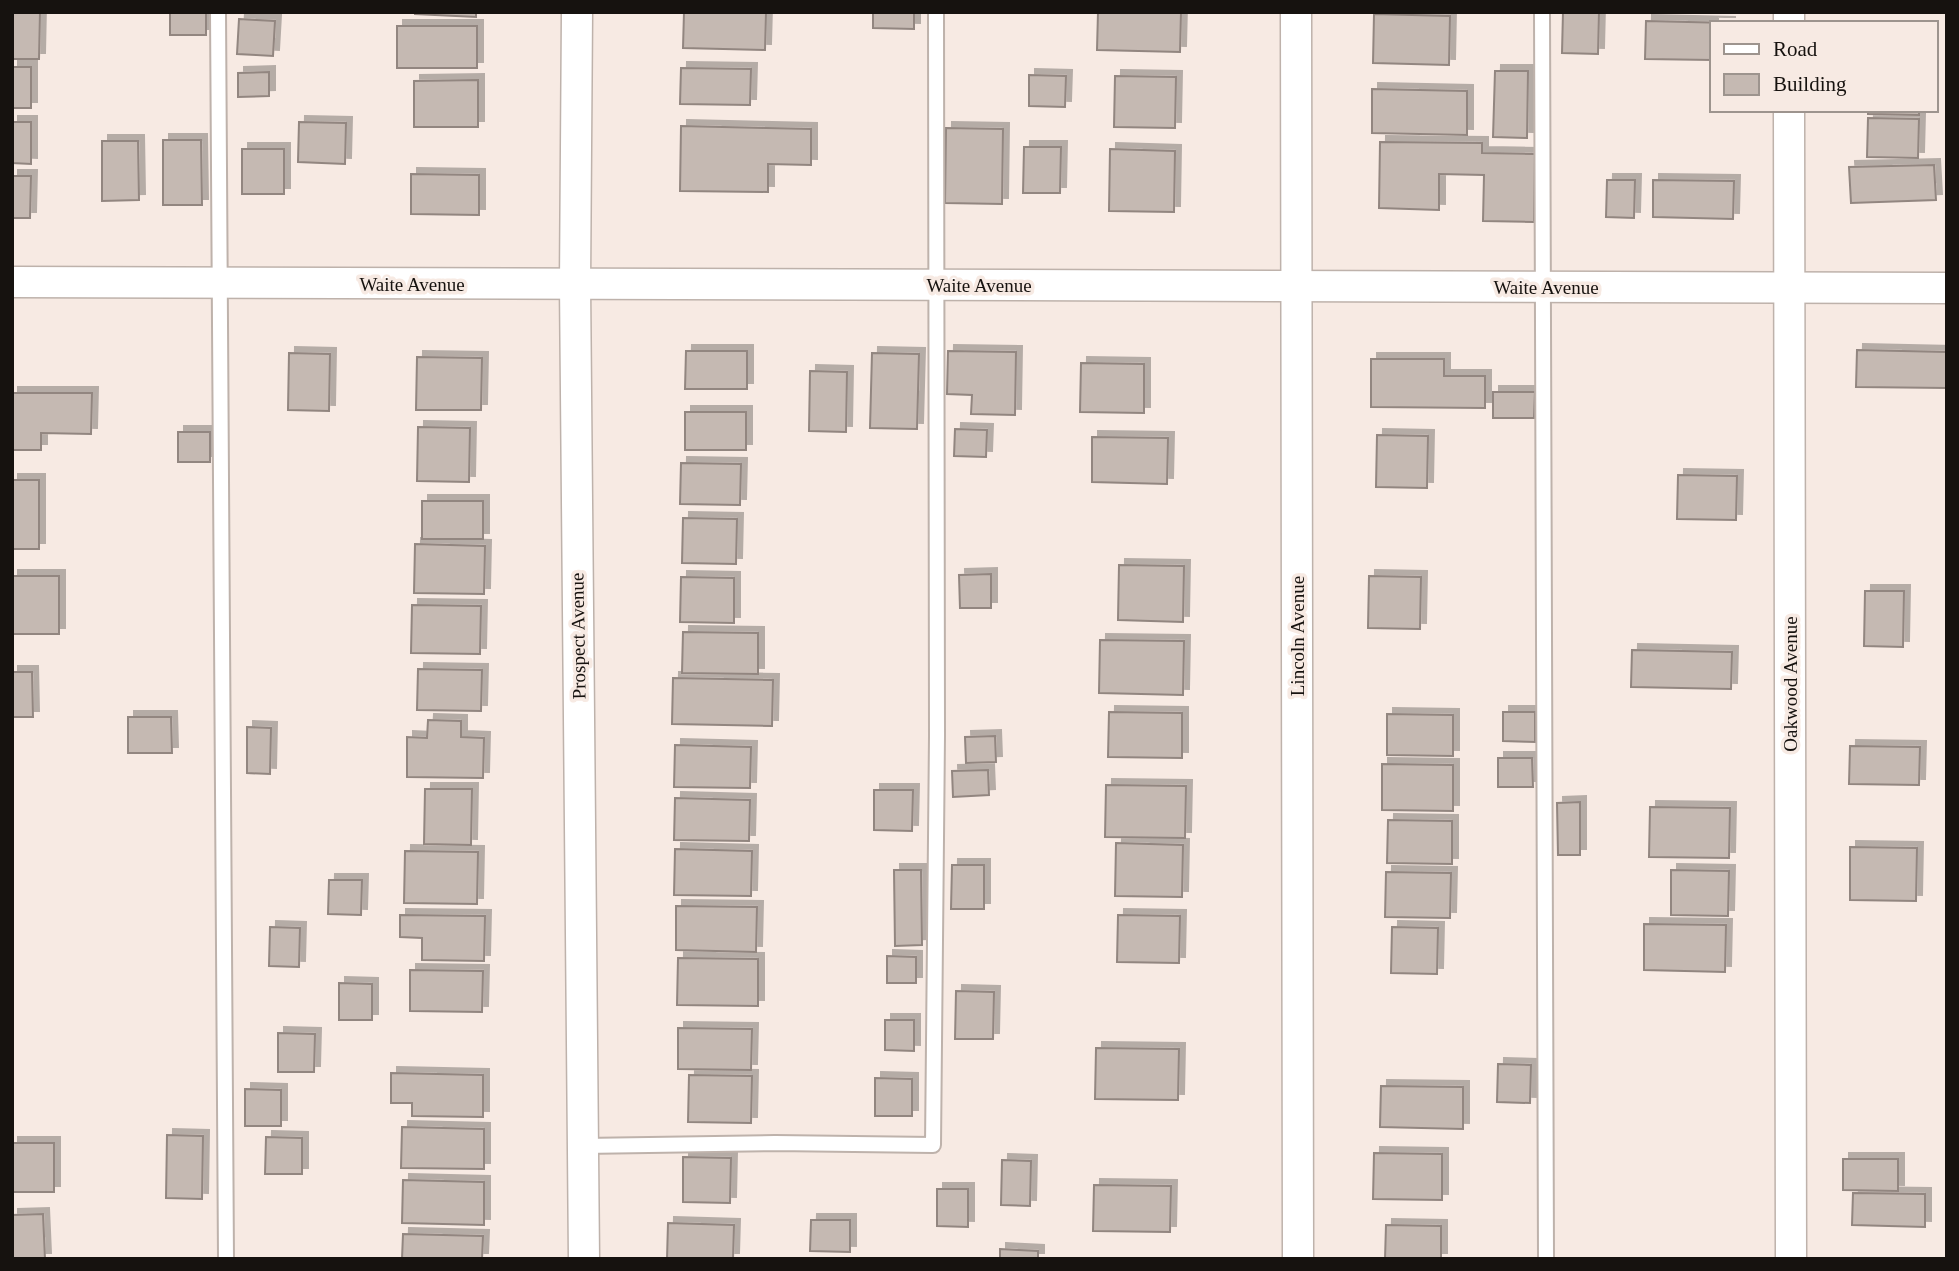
<svg xmlns="http://www.w3.org/2000/svg" width="1959" height="1271" font-family="Georgia,serif">
  <defs>
    <filter id="shadow"><feDropShadow dx="6" dy="-6" stdDeviation="0" flood-color="#0004"/></filter>
  </defs>
  <rect width="100%" height="100%" fill="#f7eae3"/>
  <!-- building -->
  <g fill="#c5b9b2" stroke="#928680" stroke-width="2" filter="url(#shadow)">
    <path d="M 12,12 L 40,12 L 39,59 L 12,59 Z"/>
    <rect x="170" y="12" width="36" height="23"/>
    <path d="M 415,12 L 476,12 L 476,17 L 415,14 Z"/>
    <path d="M 684,12 L 766,13 L 765,50 L 683,48 Z"/>
    <path d="M 873,12 L 914,12 L 914,29 L 873,28 Z"/>
    <path d="M 1098,12 L 1181,12 L 1180,52 L 1097,50 Z"/>
    <path d="M 1563,12 L 1599,12 L 1598,54 L 1562,53 Z"/>
    <path d="M 1374,14 L 1450,16 L 1449,65 L 1373,63 Z"/>
    <path d="M 239,19 L 275,21 L 273,56 L 237,54 Z"/>
    <path d="M 1646,21 L 1730,23 L 1712,23 L 1712,60 L 1645,59 Z"/>
    <rect x="397" y="26" width="80" height="42"/>
    <rect x="12" y="67" width="19" height="41"/>
    <path d="M 681,68 L 751,69 L 750,105 L 680,104 Z"/>
    <path d="M 1495,71 L 1528,71 L 1527,138 L 1493,137 Z"/>
    <path d="M 269,72 L 269,96 L 238,97 L 238,73 Z"/>
    <path d="M 1029,75 L 1066,76 L 1065,107 L 1029,106 Z"/>
    <path d="M 1115,76 L 1176,77 L 1175,128 L 1114,127 Z"/>
    <path d="M 478,80 L 478,127 L 414,127 L 414,81 Z"/>
    <path d="M 1372,89 L 1467,91 L 1467,135 L 1372,133 Z"/>
    <path d="M 1868,110 L 1919,110 L 1919,115 L 1868,114 Z"/>
    <path d="M 1868,118 L 1919,119 L 1918,158 L 1867,157 Z"/>
    <path d="M 12,122 L 31,122 L 31,164 L 12,163 Z"/>
    <path d="M 299,122 L 346,123 L 345,164 L 298,162 Z"/>
    <path d="M 681,126 L 811,129 L 811,165 L 768,164 L 768,192 L 680,191 Z"/>
    <path d="M 946,128 L 1003,129 L 1002,204 L 945,203 Z"/>
    <path d="M 163,140 L 201,140 L 202,205 L 163,205 Z"/>
    <path d="M 102,141 L 138,141 L 139,200 L 102,201 Z"/>
    <path d="M 1380,142 L 1482,143 L 1482,153 L 1535,154 L 1534,222 L 1483,221 L 1484,175 L 1439,174 L 1439,210 L 1379,208 Z"/>
    <path d="M 1024,147 L 1061,147 L 1060,193 L 1023,193 Z"/>
    <rect x="242" y="149" width="42" height="45"/>
    <path d="M 1110,149 L 1175,151 L 1174,212 L 1109,211 Z"/>
    <path d="M 1934,165 L 1936,200 L 1851,203 L 1849,167 Z"/>
    <path d="M 411,174 L 479,175 L 479,215 L 411,214 Z"/>
    <path d="M 12,176 L 31,176 L 30,218 L 12,218 Z"/>
    <path d="M 1607,180 L 1635,180 L 1634,218 L 1606,217 Z"/>
    <path d="M 1653,180 L 1734,181 L 1733,219 L 1653,217 Z"/>
    <path d="M 1857,350 L 1947,352 L 1947,388 L 1856,387 Z"/>
    <path d="M 686,351 L 747,351 L 747,389 L 685,389 Z"/>
    <path d="M 948,351 L 1016,352 L 1015,415 L 971,414 L 972,395 L 947,394 Z"/>
    <path d="M 289,353 L 330,354 L 329,411 L 288,410 Z"/>
    <path d="M 872,353 L 919,354 L 917,429 L 870,428 Z"/>
    <path d="M 417,357 L 482,358 L 481,410 L 416,410 Z"/>
    <path d="M 1371,359 L 1444,359 L 1444,376 L 1485,376 L 1485,408 L 1371,407 Z"/>
    <path d="M 1081,363 L 1144,364 L 1144,413 L 1080,412 Z"/>
    <path d="M 810,371 L 847,372 L 846,432 L 809,431 Z"/>
    <path d="M 1493,392 L 1535,392 L 1534,418 L 1493,418 Z"/>
    <path d="M 12,393 L 92,393 L 91,434 L 41,433 L 41,450 L 12,450 Z"/>
    <rect x="685" y="412" width="61" height="38"/>
    <path d="M 418,427 L 470,428 L 469,482 L 417,481 Z"/>
    <path d="M 955,429 L 987,430 L 986,457 L 954,456 Z"/>
    <rect x="178" y="432" width="32" height="30"/>
    <path d="M 1377,435 L 1428,436 L 1427,488 L 1376,487 Z"/>
    <path d="M 1092,437 L 1168,438 L 1167,484 L 1092,482 Z"/>
    <path d="M 681,463 L 741,464 L 740,505 L 680,504 Z"/>
    <path d="M 1678,475 L 1737,476 L 1736,520 L 1677,519 Z"/>
    <rect x="12" y="480" width="27" height="69"/>
    <rect x="422" y="501" width="61" height="38"/>
    <path d="M 683,518 L 737,519 L 736,564 L 682,563 Z"/>
    <path d="M 415,544 L 485,546 L 484,594 L 414,593 Z"/>
    <path d="M 1119,565 L 1184,566 L 1183,622 L 1118,620 Z"/>
    <path d="M 991,574 L 991,608 L 960,608 L 959,575 Z"/>
    <rect x="12" y="576" width="47" height="58"/>
    <path d="M 1369,576 L 1421,577 L 1420,629 L 1368,628 Z"/>
    <path d="M 681,577 L 734,578 L 734,623 L 680,622 Z"/>
    <path d="M 1865,591 L 1904,591 L 1903,647 L 1864,646 Z"/>
    <path d="M 412,605 L 481,606 L 480,654 L 411,653 Z"/>
    <path d="M 683,632 L 758,633 L 758,674 L 682,673 Z"/>
    <path d="M 1100,640 L 1184,641 L 1183,695 L 1099,693 Z"/>
    <path d="M 1632,650 L 1732,652 L 1731,689 L 1631,687 Z"/>
    <path d="M 418,669 L 482,670 L 481,711 L 417,710 Z"/>
    <path d="M 12,672 L 32,672 L 33,717 L 12,717 Z"/>
    <path d="M 673,678 L 773,680 L 772,726 L 672,724 Z"/>
    <path d="M 1109,712 L 1182,713 L 1182,758 L 1108,757 Z"/>
    <path d="M 1503,712 L 1535,712 L 1535,742 L 1503,741 Z"/>
    <path d="M 1387,714 L 1453,715 L 1453,756 L 1387,755 Z"/>
    <path d="M 128,717 L 171,717 L 172,753 L 128,753 Z"/>
    <path d="M 428,720 L 461,721 L 461,737 L 484,738 L 483,778 L 407,777 L 407,737 L 427,738 Z"/>
    <path d="M 247,727 L 271,728 L 270,774 L 247,773 Z"/>
    <path d="M 995,736 L 996,762 L 966,763 L 965,737 Z"/>
    <path d="M 675,745 L 751,747 L 750,788 L 674,787 Z"/>
    <path d="M 1850,746 L 1920,747 L 1919,785 L 1849,784 Z"/>
    <path d="M 1498,758 L 1532,758 L 1533,787 L 1498,787 Z"/>
    <path d="M 1382,764 L 1453,765 L 1453,811 L 1382,810 Z"/>
    <path d="M 988,770 L 989,795 L 953,797 L 952,771 Z"/>
    <path d="M 1106,785 L 1186,786 L 1185,838 L 1105,837 Z"/>
    <path d="M 425,789 L 472,789 L 471,845 L 424,844 Z"/>
    <path d="M 874,790 L 913,790 L 912,831 L 874,830 Z"/>
    <path d="M 675,798 L 750,800 L 749,841 L 674,840 Z"/>
    <path d="M 1580,802 L 1580,855 L 1558,855 L 1557,803 Z"/>
    <path d="M 1650,807 L 1730,808 L 1729,858 L 1649,857 Z"/>
    <path d="M 1388,820 L 1452,821 L 1452,864 L 1387,863 Z"/>
    <path d="M 1116,843 L 1183,845 L 1182,897 L 1115,896 Z"/>
    <path d="M 1850,847 L 1917,848 L 1916,901 L 1850,900 Z"/>
    <path d="M 675,849 L 752,851 L 751,896 L 674,895 Z"/>
    <path d="M 405,851 L 478,852 L 477,904 L 404,903 Z"/>
    <path d="M 952,865 L 984,865 L 984,909 L 951,909 Z"/>
    <path d="M 894,870 L 921,870 L 922,945 L 895,946 Z"/>
    <path d="M 1671,870 L 1729,871 L 1728,916 L 1671,915 Z"/>
    <path d="M 1386,872 L 1451,873 L 1450,918 L 1385,917 Z"/>
    <path d="M 329,880 L 362,880 L 361,915 L 328,914 Z"/>
    <path d="M 676,906 L 757,907 L 756,952 L 676,950 Z"/>
    <path d="M 400,915 L 485,916 L 484,961 L 422,960 L 422,938 L 400,937 Z"/>
    <path d="M 1118,915 L 1180,916 L 1179,963 L 1117,962 Z"/>
    <path d="M 1644,924 L 1726,925 L 1725,972 L 1644,970 Z"/>
    <path d="M 270,927 L 300,928 L 299,967 L 269,966 Z"/>
    <path d="M 1392,927 L 1438,928 L 1437,974 L 1391,973 Z"/>
    <path d="M 887,956 L 916,957 L 916,983 L 887,983 Z"/>
    <path d="M 678,958 L 758,959 L 758,1006 L 677,1005 Z"/>
    <path d="M 410,970 L 483,971 L 482,1012 L 410,1011 Z"/>
    <path d="M 339,983 L 372,984 L 372,1020 L 339,1020 Z"/>
    <path d="M 956,991 L 994,992 L 993,1039 L 955,1039 Z"/>
    <path d="M 885,1020 L 914,1020 L 914,1051 L 885,1050 Z"/>
    <path d="M 678,1028 L 752,1029 L 751,1070 L 678,1069 Z"/>
    <path d="M 278,1033 L 315,1034 L 314,1072 L 278,1072 Z"/>
    <path d="M 1096,1048 L 1179,1049 L 1178,1100 L 1095,1099 Z"/>
    <path d="M 1498,1064 L 1531,1065 L 1530,1103 L 1497,1102 Z"/>
    <path d="M 391,1073 L 483,1075 L 483,1117 L 412,1116 L 412,1103 L 391,1103 Z"/>
    <path d="M 689,1075 L 752,1076 L 751,1123 L 688,1122 Z"/>
    <path d="M 875,1078 L 912,1079 L 912,1116 L 875,1116 Z"/>
    <path d="M 1381,1086 L 1463,1087 L 1463,1129 L 1380,1127 Z"/>
    <path d="M 245,1089 L 281,1090 L 281,1126 L 245,1126 Z"/>
    <path d="M 402,1127 L 484,1129 L 484,1169 L 401,1168 Z"/>
    <path d="M 167,1135 L 203,1136 L 202,1199 L 166,1198 Z"/>
    <path d="M 266,1137 L 302,1138 L 302,1174 L 265,1174 Z"/>
    <rect x="12" y="1143" width="42" height="49"/>
    <path d="M 1374,1153 L 1442,1154 L 1442,1200 L 1373,1199 Z"/>
    <path d="M 683,1157 L 731,1158 L 730,1203 L 683,1202 Z"/>
    <path d="M 1843,1159 L 1898,1159 L 1898,1191 L 1843,1190 Z"/>
    <path d="M 1002,1160 L 1031,1161 L 1030,1206 L 1001,1205 Z"/>
    <path d="M 403,1180 L 484,1182 L 484,1225 L 402,1223 Z"/>
    <path d="M 1094,1185 L 1171,1186 L 1170,1232 L 1093,1231 Z"/>
    <path d="M 937,1189 L 968,1189 L 968,1227 L 937,1226 Z"/>
    <path d="M 1853,1193 L 1925,1194 L 1925,1227 L 1852,1225 Z"/>
    <path d="M 43,1214 L 45,1259 L 12,1259 L 12,1215 Z"/>
    <path d="M 811,1220 L 850,1220 L 850,1252 L 810,1251 Z"/>
    <path d="M 668,1223 L 734,1225 L 733,1259 L 667,1259 Z"/>
    <path d="M 1386,1225 L 1441,1226 L 1441,1259 L 1385,1259 Z"/>
    <path d="M 403,1234 L 483,1236 L 482,1259 L 402,1259 Z"/>
    <path d="M 1000,1249 L 1038,1251 L 1038,1259 L 1000,1259 Z"/>
  </g>
  <g fill="none" stroke-linecap="round" stroke-linejoin="round">
    <defs>
      <g id="service">
        <path d="M 218,12 L 226,1259"/>
        <path d="M 1542,12 L 1546,1259"/>
        <path d="M 583,1146 L 775,1143 L 933,1145 L 937,736 L 936,12"/>
      </g>
      <g id="minor">
        <path d="M 577,12 L 575,284 L 584,1259"/>
        <path d="M 1296,12 L 1298,1259"/>
        <path d="M 1789,12 L 1789,23"/>
        <path d="M 1789,110 L 1791,1259"/>
        <path d="M 12,282 L 1947,288"/>
      </g>
    </defs>
    <!-- service casing -->
    <use href="#service" stroke="#beb2ab" stroke-width="18"/>
    <!-- minor casing -->
    <use href="#minor" stroke="#beb2ab" stroke-width="33"/>
    <!-- service -->
    <use href="#service" stroke="#fff" stroke-width="14"/>
    <!-- minor -->
    <use href="#minor" stroke="#fff" stroke-width="30"/>
  </g>
  <g text-anchor="middle" dominant-baseline="central" stroke-width="7" stroke-linejoin="round" paint-order="stroke">
    <!-- street labels -->
    <g font-size="19" fill="#16120f" stroke="#f7eae3">
      <text x="412" y="284">Waite Avenue</text>
      <text x="979" y="285">Waite Avenue</text>
      <text x="1546" y="287">Waite Avenue</text>
      <text transform="translate(578 636) rotate(-91)">Prospect Avenue</text>
      <text transform="translate(1297 636) rotate(-90)">Lincoln Avenue</text>
      <text transform="translate(1790 684) rotate(-90)">Oakwood Avenue</text>
    </g>
  </g>
  <!-- border -->
  <rect width="1959" height="1271" fill="none" stroke="#16120f" stroke-width="28"/>
  <!-- legend -->
  <rect x="1710" y="21" width="228" height="91" fill="#f7eae3" stroke="#9d948e" stroke-width="2"/>
  <rect x="1724" y="44" width="35" height="10" fill="#ffffff" stroke="#9d948e" stroke-width="2"/>
  <text x="1773" y="56" font-size="21" fill="#16120f">Road</text>
  <rect x="1724" y="74" width="35" height="21" fill="#c5b9b2" stroke="#9d948e" stroke-width="2"/>
  <text x="1773" y="91" font-size="21" fill="#16120f">Building</text>
</svg>
